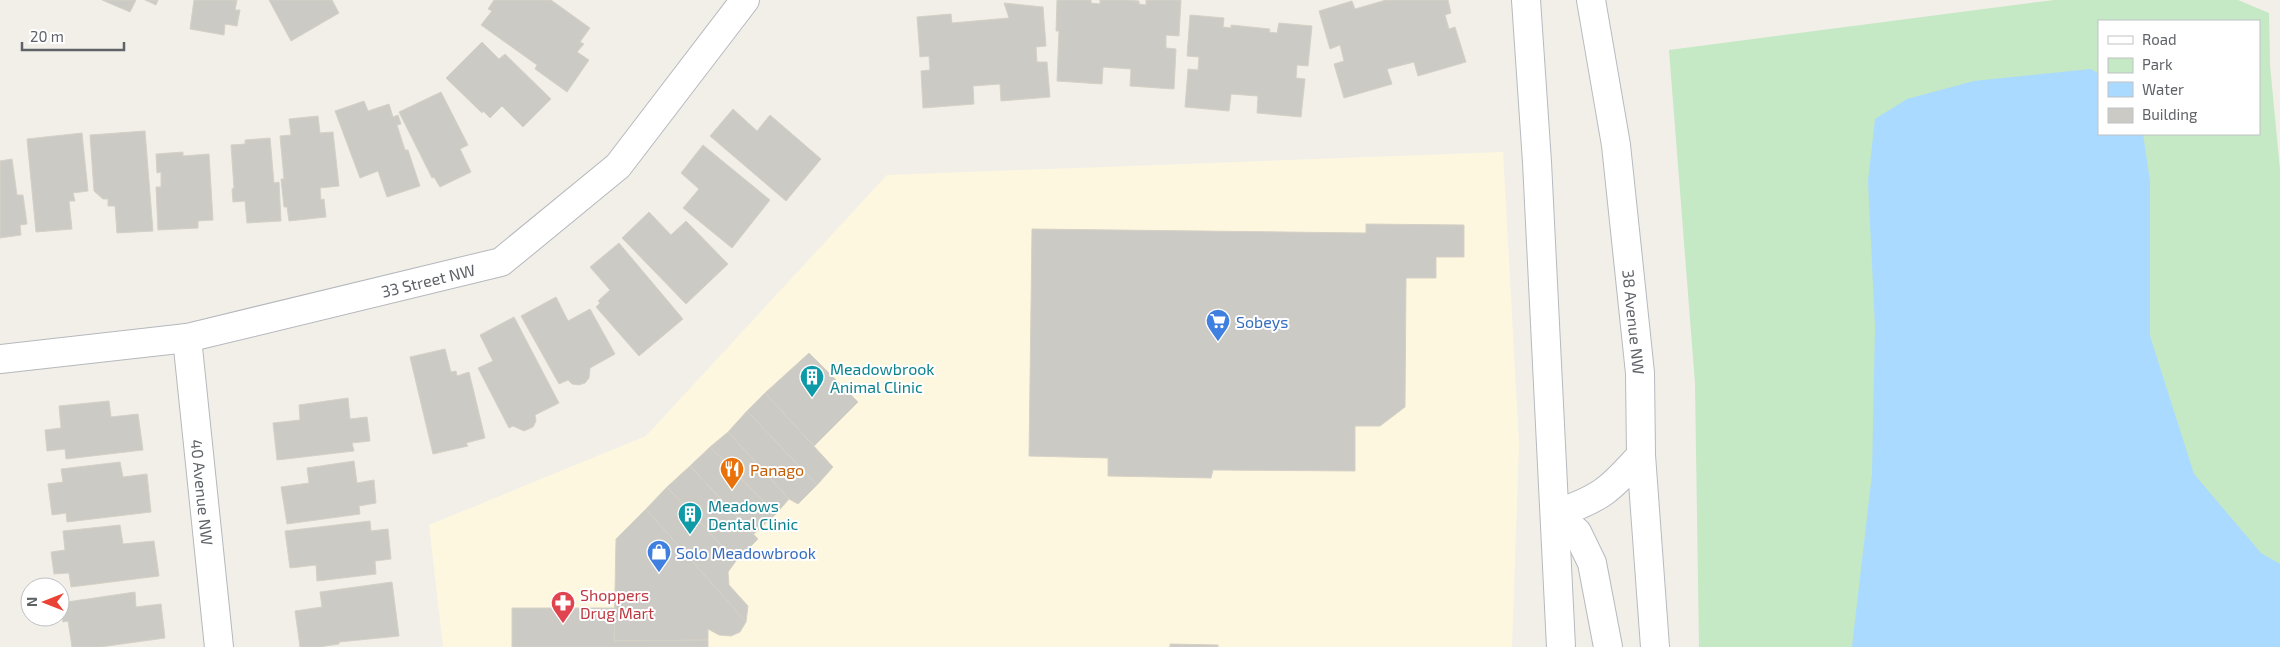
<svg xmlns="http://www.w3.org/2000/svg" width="2280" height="647" font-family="'Exo 2',sans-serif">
  <rect width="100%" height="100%" fill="#f1efe8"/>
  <!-- commercial -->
  <path fill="#fef7e0" d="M 1503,152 L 1519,444 L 1512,647 L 443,647 L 429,525 L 646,436 L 887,175 Z"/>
  <!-- green -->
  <path fill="#c5e8c5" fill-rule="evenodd" d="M 2054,0 L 2238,0 L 2269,13 L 2270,65 L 2280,170 L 2280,647 L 1699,647 L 1695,383 L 1669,50 ZM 2099,21 L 2259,21 L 2259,134 L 2099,134 Z"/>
  <!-- water -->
  <path fill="#aadaff" d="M 2091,69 L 2099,74 L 2099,134 L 2143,134 L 2150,181 L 2150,336 L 2194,474 L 2261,553 L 2280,564 L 2280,647 L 1852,647 L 1872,474 L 1875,327 L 1868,181 L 1875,119 L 1907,99 L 1974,81 Z"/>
  <!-- building -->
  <g fill="#cccac5" stroke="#d6d1c6">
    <path d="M 102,0 L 136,0 L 130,12 Z"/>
    <path d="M 145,0 L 158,0 L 156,5 Z"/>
    <path d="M 194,0 L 237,0 L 235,10 L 240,10 L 237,26 L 225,24 L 224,35 L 190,29 Z"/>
    <path d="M 269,0 L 332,0 L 339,13 L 291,41 Z"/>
    <path d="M 494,0 L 551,0 L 590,28 L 580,42 L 584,44 L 577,52 L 589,60 L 567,92 L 535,69 L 537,65 L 481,25 L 492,11 L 488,9 Z"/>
    <path d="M 1057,0 L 1091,0 L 1091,3 L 1100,4 L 1100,0 L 1127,0 L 1139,1 L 1139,4 L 1146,5 L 1146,0 L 1181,0 L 1179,36 L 1166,35 L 1166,48 L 1176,49 L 1174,89 L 1130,86 L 1131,69 L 1103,67 L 1102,84 L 1057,81 L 1059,31 L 1056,31 Z"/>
    <path d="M 1386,0 L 1448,0 L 1451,13 L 1445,15 L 1449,29 L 1455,27 L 1466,62 L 1418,76 L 1414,62 L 1387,69 L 1392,84 L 1344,98 L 1334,64 L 1344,61 L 1340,45 L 1330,49 L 1319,11 L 1352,1 L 1355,9 Z"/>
    <path d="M 1004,3 L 1043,7 L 1046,46 L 1036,47 L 1037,62 L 1047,62 L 1050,97 L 1001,101 L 1000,84 L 973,86 L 974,104 L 923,108 L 921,71 L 930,70 L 929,56 L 920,57 L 917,17 L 951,14 L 952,23 L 1009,18 Z"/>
    <path d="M 1190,15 L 1224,18 L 1223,27 L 1231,28 L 1231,25 L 1270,29 L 1269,32 L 1277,33 L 1279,23 L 1312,26 L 1308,66 L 1297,65 L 1296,78 L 1305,79 L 1301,117 L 1257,113 L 1258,96 L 1231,94 L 1229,111 L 1185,107 L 1188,69 L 1198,70 L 1199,57 L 1187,56 Z"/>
    <path d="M 482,42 L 499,59 L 505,54 L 551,99 L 523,127 L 502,106 L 490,118 L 483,111 L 482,113 L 446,78 Z"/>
    <path d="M 441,92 L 468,145 L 460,149 L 471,172 L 440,187 L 434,177 L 432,178 L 399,112 Z"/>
    <path d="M 364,101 L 368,111 L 389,104 L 393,117 L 398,115 L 401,124 L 397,125 L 405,150 L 408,150 L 420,186 L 387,197 L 378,171 L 360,178 L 335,111 Z"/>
    <path d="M 733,109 L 757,131 L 770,115 L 821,159 L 786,201 L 710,136 Z"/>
    <path d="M 318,116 L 320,133 L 333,132 L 339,186 L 320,188 L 321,200 L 324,199 L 326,217 L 289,221 L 287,207 L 284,207 L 281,179 L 284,179 L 280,136 L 291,135 L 289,119 Z"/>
    <path d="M 145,131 L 153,231 L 117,233 L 115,206 L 108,206 L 108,199 L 103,199 L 94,191 L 90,135 Z"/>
    <path d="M 82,133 L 88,191 L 73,193 L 75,201 L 69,201 L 72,229 L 36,232 L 27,139 Z"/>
    <path d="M 270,138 L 274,183 L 279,182 L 281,221 L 247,223 L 245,201 L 233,202 L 232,189 L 234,188 L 231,145 L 245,144 L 245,140 Z"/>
    <path d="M 703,145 L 770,200 L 732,248 L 683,208 L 699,189 L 681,173 Z"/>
    <path d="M 183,152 L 183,156 L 209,154 L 213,220 L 198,221 L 198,228 L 158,230 L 156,187 L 161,187 L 161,172 L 157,173 L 156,154 Z"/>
    <path d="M 12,159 L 17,195 L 23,195 L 27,224 L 20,225 L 21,235 L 0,238 L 0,161 Z"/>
    <path d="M 649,212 L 671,235 L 686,221 L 728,264 L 686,304 L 622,238 Z"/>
    <path d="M 1366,224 L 1464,225 L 1464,257 L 1436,257 L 1436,278 L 1406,278 L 1405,407 L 1380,426 L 1355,426 L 1355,471 L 1213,470 L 1211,478 L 1108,476 L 1108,458 L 1029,456 L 1032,229 L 1366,233 Z"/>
    <path d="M 619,243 L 683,319 L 639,356 L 596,307 L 600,303 L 598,301 L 610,290 L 590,267 Z"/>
    <path d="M 556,297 L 568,321 L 590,309 L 615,354 L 590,368 L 589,378 L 585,383 L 579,385 L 572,384 L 568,380 L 559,384 L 521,316 Z"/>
    <path d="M 514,317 L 559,403 L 535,415 L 536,421 L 533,427 L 524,431 L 513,426 L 509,428 L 478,368 L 493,361 L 480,335 Z"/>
    <path d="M 445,349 L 451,372 L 456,371 L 457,376 L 469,372 L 485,438 L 466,443 L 468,446 L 433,454 L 410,357 Z"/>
    <path d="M 809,353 L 858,402 L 814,446 L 765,393 Z"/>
    <path d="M 765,393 L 833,467 L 817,485 L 747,411 Z"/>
    <path d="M 348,398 L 350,419 L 367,417 L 370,441 L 352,443 L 354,451 L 277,460 L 273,423 L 300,420 L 299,405 Z"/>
    <path d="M 109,401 L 111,417 L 138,414 L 143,450 L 66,459 L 65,449 L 47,451 L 45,430 L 61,428 L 59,406 Z"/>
    <path d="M 747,411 L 817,485 L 798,504 L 789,499 L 728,432 Z"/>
    <path d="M 728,432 L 789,499 L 776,514 L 710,447 Z"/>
    <path d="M 710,447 L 776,514 L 754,534 L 690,466 Z"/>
    <path d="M 354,461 L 357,483 L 374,480 L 376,503 L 359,506 L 360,514 L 287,524 L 281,487 L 309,483 L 307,468 Z"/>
    <path d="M 120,462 L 123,477 L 147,474 L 151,512 L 67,522 L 66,513 L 52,515 L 48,484 L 63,482 L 61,469 Z"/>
    <path d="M 690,466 L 758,539 L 736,561 L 667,487 Z"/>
    <path d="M 667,487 L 736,561 L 728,572 L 729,585 L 748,606 L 746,622 L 646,509 Z"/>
    <path d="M 646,509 L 746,622 L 740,632 L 731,636 L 719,635 L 708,629 L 708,640 L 614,641 L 616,539 Z"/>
    <path d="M 370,521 L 371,531 L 388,529 L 391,559 L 375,561 L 376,574 L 317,581 L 316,565 L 290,568 L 285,531 Z"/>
    <path d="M 120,525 L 123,544 L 154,541 L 159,576 L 71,587 L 69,573 L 54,574 L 51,552 L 65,550 L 63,531 Z"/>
    <path d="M 392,582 L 399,636 L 339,642 L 339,644 L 319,647 L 300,647 L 295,611 L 322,607 L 320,592 Z"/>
    <path d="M 135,592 L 136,607 L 161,604 L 165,638 L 100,647 L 72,647 L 68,621 L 63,622 L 60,603 Z"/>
    <path d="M 512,608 L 615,608 L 614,641 L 708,640 L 708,647 L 512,647 Z"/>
    <path d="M 1170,644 L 1218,645 L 1218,647 L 1170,647 Z"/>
  </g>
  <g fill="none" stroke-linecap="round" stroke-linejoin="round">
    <defs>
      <g id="street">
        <path id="s1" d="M 187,338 L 219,647"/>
        <path id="s2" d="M 0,359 L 187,338 L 501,262 L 618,166 L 745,0"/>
      </g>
      <g id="secondary">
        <path d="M 1526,0 L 1537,162 L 1561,647"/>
        <path id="s3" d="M 1591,0 L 1616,145 L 1640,373 L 1641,455 L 1655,647"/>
        <path d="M 1555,514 L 1577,532 L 1592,563 L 1608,647"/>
        <path d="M 1555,514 C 1600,499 1610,490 1641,455"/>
      </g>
    </defs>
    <!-- street casing -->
    <use href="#street" stroke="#b5b8bc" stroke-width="30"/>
    <!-- secondary casing -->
    <use href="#secondary" stroke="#b6babf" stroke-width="30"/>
    <!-- street -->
    <use href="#street" stroke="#fff" stroke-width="28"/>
    <!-- secondary -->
    <use href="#secondary" stroke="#fff" stroke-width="28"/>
  </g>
  <!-- icons -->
  <defs>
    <symbol id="supermarket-pin" viewBox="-11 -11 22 30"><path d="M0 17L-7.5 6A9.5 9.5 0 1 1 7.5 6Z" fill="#3f7fe0" stroke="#fff"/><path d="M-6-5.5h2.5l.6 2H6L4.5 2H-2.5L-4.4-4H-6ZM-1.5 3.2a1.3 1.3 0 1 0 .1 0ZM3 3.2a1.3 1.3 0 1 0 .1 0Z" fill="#fff"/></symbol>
    <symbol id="building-pin" viewBox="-11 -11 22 30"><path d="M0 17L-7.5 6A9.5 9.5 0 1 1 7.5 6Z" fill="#0f9aa8" stroke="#fff"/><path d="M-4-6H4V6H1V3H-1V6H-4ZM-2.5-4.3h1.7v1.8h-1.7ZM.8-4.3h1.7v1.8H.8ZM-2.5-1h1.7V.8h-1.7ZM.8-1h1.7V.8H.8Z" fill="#fff"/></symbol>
    <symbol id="restaurant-pin" viewBox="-11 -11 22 30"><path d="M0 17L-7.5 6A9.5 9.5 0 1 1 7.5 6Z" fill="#e8710a" stroke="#fff"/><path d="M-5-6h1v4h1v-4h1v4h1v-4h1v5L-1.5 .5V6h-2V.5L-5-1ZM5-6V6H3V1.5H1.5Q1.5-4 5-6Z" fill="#fff"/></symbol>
    <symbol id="shop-pin" viewBox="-11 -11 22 30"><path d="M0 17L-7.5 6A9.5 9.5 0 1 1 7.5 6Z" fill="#3f7fe0" stroke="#fff"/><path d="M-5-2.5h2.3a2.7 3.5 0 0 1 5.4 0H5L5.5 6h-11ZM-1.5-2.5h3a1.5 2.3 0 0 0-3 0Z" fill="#fff"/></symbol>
    <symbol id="pharmacy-pin" viewBox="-11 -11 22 30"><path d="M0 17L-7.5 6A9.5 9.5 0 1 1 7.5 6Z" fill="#e0444e" stroke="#fff"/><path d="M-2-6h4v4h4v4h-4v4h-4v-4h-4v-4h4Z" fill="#fff"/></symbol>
  </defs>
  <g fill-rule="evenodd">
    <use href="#supermarket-pin" x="1204" y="307" width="28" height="38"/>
    <use href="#building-pin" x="798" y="363" width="28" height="38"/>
    <use href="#restaurant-pin" x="718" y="455" width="28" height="38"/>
    <use href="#building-pin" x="676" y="500" width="28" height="38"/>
    <use href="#shop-pin" x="645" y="538" width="28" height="38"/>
    <use href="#pharmacy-pin" x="549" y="589" width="28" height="38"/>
  </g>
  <g text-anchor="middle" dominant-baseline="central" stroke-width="4" stroke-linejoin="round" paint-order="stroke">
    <!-- street labels -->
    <g font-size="16" fill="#5f6368" stroke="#fff">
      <text stroke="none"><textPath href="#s2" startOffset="436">33 Street NW</textPath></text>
      <text stroke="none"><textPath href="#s3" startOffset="325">38 Avenue NW</textPath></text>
      <text stroke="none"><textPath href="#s1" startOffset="155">40 Avenue NW</textPath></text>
    </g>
    <!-- shop labels -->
    <g font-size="16" fill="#366cbe" stroke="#fff" text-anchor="start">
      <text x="1236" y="321">Sobeys</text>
      <text x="676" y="552">Solo Meadowbrook</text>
    </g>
    <!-- culture labels -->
    <g font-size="16" fill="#0d838f" stroke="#fff" text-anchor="start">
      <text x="830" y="368">Meadowbrook<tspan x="830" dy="18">Animal Clinic</tspan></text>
      <text x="708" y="505">Meadows<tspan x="708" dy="18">Dental Clinic</tspan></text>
    </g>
    <!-- food labels -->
    <g font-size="16" fill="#c56008" stroke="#fff" text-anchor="start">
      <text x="750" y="469">Panago</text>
    </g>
    <!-- health labels -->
    <g font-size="16" fill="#be3a42" stroke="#fff" text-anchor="start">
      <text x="580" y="594">Shoppers<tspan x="580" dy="18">Drug Mart</tspan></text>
    </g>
  </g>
  <!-- legend -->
  <rect x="2098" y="20" width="162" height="115" fill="#ffffff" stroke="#bfc1c3"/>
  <rect x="2108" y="36" width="25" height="8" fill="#ffffff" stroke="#bfc1c3"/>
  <text x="2142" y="45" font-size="15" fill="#5f6368">Road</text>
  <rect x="2108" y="58" width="25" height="15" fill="#c5e8c5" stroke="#bfc1c3"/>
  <text x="2142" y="70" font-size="15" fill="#5f6368">Park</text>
  <rect x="2108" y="82" width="25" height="15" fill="#aadaff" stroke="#bfc1c3"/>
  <text x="2142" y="95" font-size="15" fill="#5f6368">Water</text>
  <rect x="2108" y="108" width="25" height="15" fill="#cccac5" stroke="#bfc1c3"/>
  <text x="2142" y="120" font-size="15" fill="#5f6368">Building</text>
  <!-- north arrow -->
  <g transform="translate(45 602) rotate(270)"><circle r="24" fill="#ffffff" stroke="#bfc1c3"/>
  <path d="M0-4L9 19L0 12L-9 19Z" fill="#ea4335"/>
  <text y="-8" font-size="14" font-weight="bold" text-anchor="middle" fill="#5f6368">N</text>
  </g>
  <!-- scale -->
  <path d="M22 42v8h102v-8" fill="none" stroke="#5f6368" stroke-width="2.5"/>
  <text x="30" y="42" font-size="15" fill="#5f6368" stroke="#ffffff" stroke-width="4" paint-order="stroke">20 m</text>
</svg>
